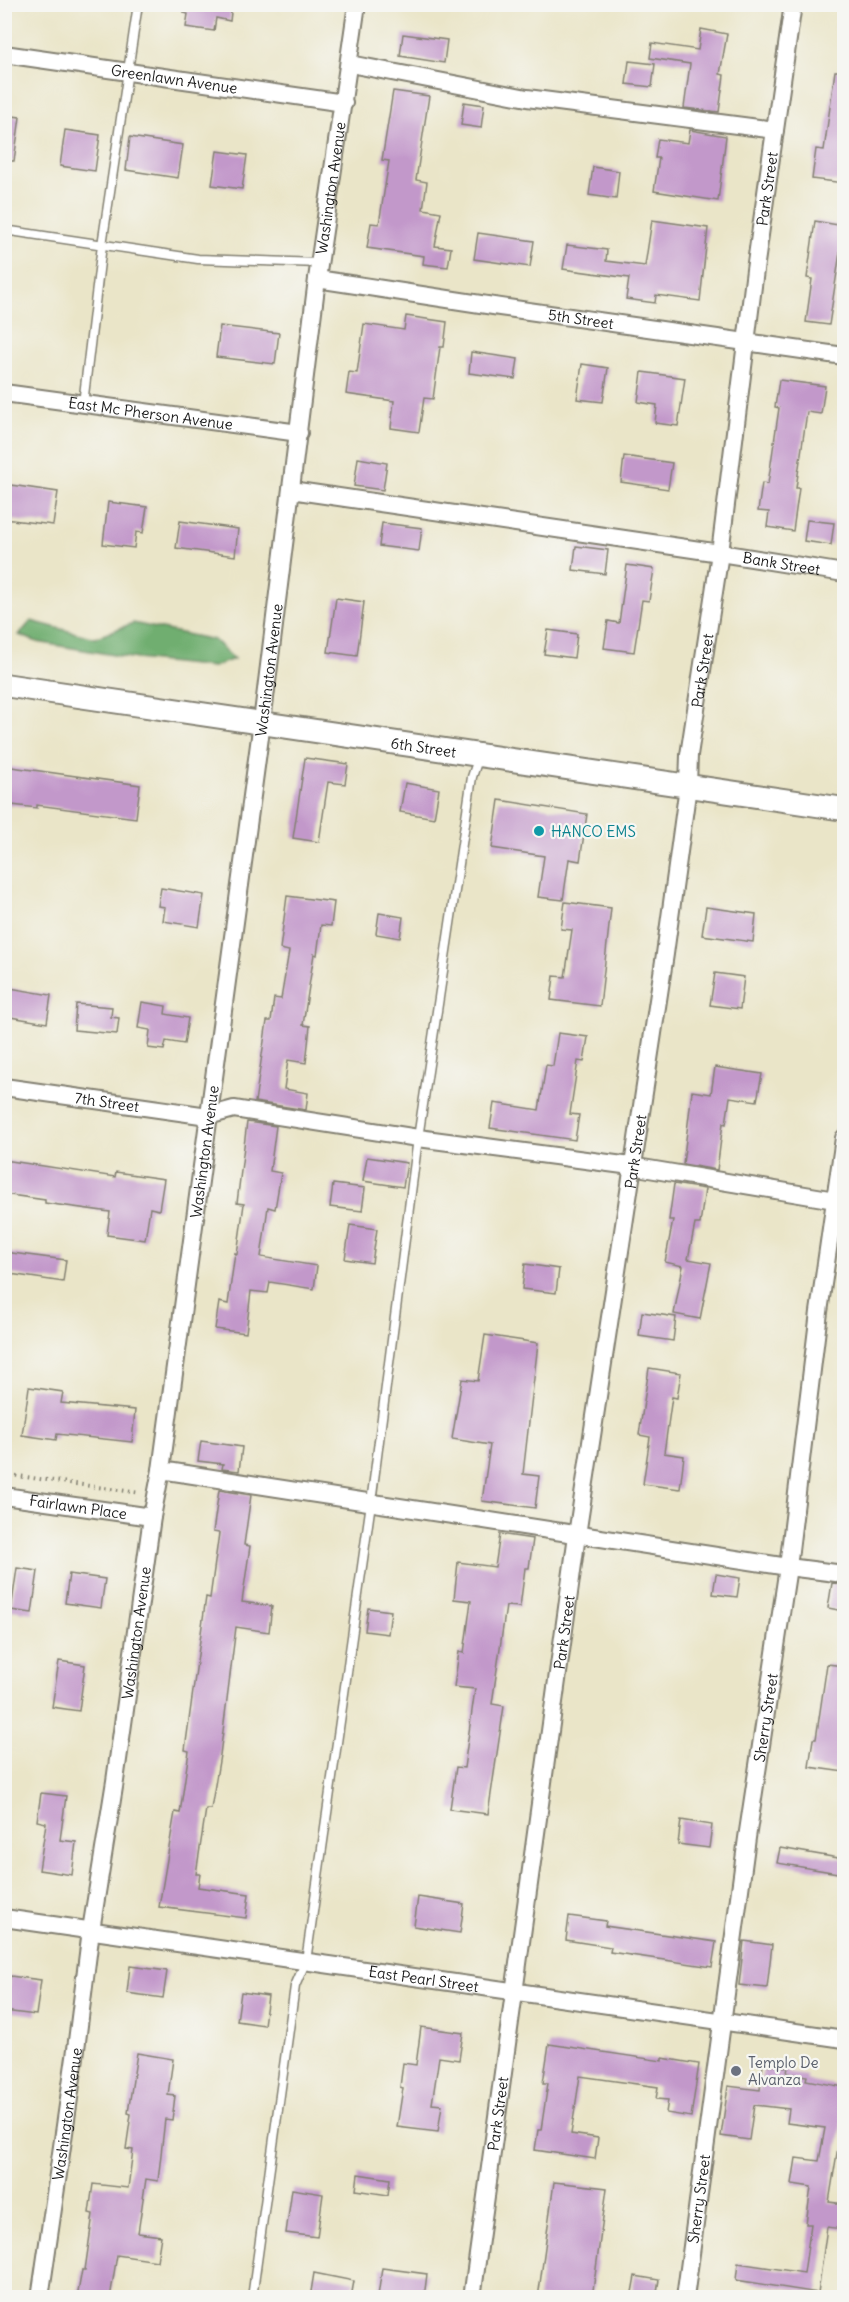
<svg xmlns="http://www.w3.org/2000/svg" width="849" height="2302" font-family="Delius,sans-serif">
  <rect width="100%" height="100%" fill="#f6f6f2"/>
  <filter id="ink" filterUnits="userSpaceOnUse"><feTurbulence type="fractalNoise" baseFrequency=".0167" numOctaves="2"/><feDisplacementMap in="SourceGraphic" scale="12" xChannelSelector="R" yChannelSelector="G"/><feConvolveMatrix kernelMatrix="1 2 1 2 8 2 1 2 1" color-interpolation-filters="sRGB"/></filter>
  <filter id="wash" filterUnits="userSpaceOnUse"><feTurbulence type="fractalNoise" baseFrequency=".008" numOctaves="4" result="noise"/><feDisplacementMap in="SourceGraphic" scale="24" xChannelSelector="R" yChannelSelector="G"/><feGaussianBlur stdDeviation="1.35" result="paint"/><feColorMatrix in="noise" values="0 0 0 0 0 0 0 0 0 0 0 0 0 0 0 0 0 1.4 0 .05"/><feComposite in="paint" operator="in"/></filter>
  <g filter="url(#wash)">
    <rect width="100%" height="100%" fill="#eae5c8"/>
    <!-- forest -->
    <path fill="#6fae70" stroke="#466546" stroke-width="1.5" d="M 31,621 L 95,638 L 133,623 L 214,640 L 234,659 L 213,667 L 137,659 L 37,642 L 19,635 Z"/>
    <g id="blocks">
      <!-- building -->
      <g fill="#c298ca">
        <path d="M 185,4 L 232,4 L 230,21 L 216,18 L 214,31 L 186,27 L 188,14 L 184,13 Z"/>
        <path d="M 701,29 L 727,34 L 720,74 L 724,75 L 719,112 L 684,108 L 690,64 L 650,58 L 652,43 L 698,50 Z"/>
        <path d="M 403,34 L 447,40 L 444,63 L 400,56 Z"/>
        <path d="M 629,61 L 655,64 L 652,87 L 626,84 Z"/>
        <path d="M 835,71 L 844,71 L 844,183 L 812,179 L 816,149 L 824,150 Z"/>
        <path d="M 393,91 L 429,96 L 416,180 L 427,182 L 423,209 L 441,212 L 435,246 L 451,248 L 448,267 L 423,264 L 424,256 L 367,248 L 371,223 L 379,224 L 389,161 L 382,160 Z"/>
        <path d="M 464,102 L 484,105 L 481,128 L 461,125 Z"/>
        <path d="M 4,115 L 20,117 L 14,161 L 4,161 Z"/>
        <path d="M 65,130 L 100,135 L 95,171 L 60,166 Z"/>
        <path d="M 690,130 L 726,136 L 718,201 L 654,191 L 659,158 L 655,158 L 658,139 L 688,143 Z"/>
        <path d="M 130,137 L 183,145 L 178,178 L 126,170 Z"/>
        <path d="M 217,151 L 247,155 L 242,189 L 212,185 Z"/>
        <path d="M 593,167 L 619,171 L 616,199 L 589,195 Z"/>
        <path d="M 652,220 L 708,228 L 700,301 L 656,295 L 655,303 L 626,299 L 629,278 L 563,269 L 567,245 L 607,250 L 606,261 L 645,266 Z"/>
        <path d="M 815,221 L 844,226 L 829,325 L 806,322 L 812,279 L 807,278 Z"/>
        <path d="M 478,233 L 534,241 L 530,267 L 474,259 Z"/>
        <path d="M 406,316 L 447,322 L 444,347 L 440,347 L 433,399 L 424,398 L 419,432 L 391,428 L 394,401 L 346,394 L 349,372 L 357,373 L 364,324 L 404,330 Z"/>
        <path d="M 220,326 L 279,333 L 275,364 L 216,357 Z"/>
        <path d="M 471,352 L 518,359 L 515,379 L 469,373 Z"/>
        <path d="M 582,364 L 608,368 L 603,402 L 577,399 Z"/>
        <path d="M 642,372 L 685,378 L 678,426 L 655,423 L 657,405 L 638,402 Z"/>
        <path d="M 779,380 L 825,386 L 821,414 L 807,412 L 796,488 L 799,488 L 793,531 L 767,527 L 769,512 L 758,511 L 762,483 L 768,484 L 779,408 L 775,407 Z"/>
        <path d="M 624,456 L 672,463 L 668,489 L 621,482 Z"/>
        <path d="M 358,458 L 387,463 L 383,490 L 354,486 Z"/>
        <path d="M 4,484 L 58,492 L 53,525 L 4,519 Z"/>
        <path d="M 108,502 L 147,507 L 143,533 L 136,532 L 134,548 L 103,544 Z"/>
        <path d="M 807,520 L 834,523 L 831,545 L 804,541 Z"/>
        <path d="M 180,521 L 238,529 L 235,556 L 176,548 Z"/>
        <path d="M 382,523 L 422,528 L 419,551 L 379,546 Z"/>
        <path d="M 576,546 L 608,550 L 605,574 L 573,570 Z"/>
        <path d="M 627,565 L 654,569 L 649,601 L 642,600 L 634,652 L 604,648 L 608,621 L 619,623 Z"/>
        <path d="M 336,598 L 364,602 L 357,656 L 328,652 Z"/>
        <path d="M 548,630 L 577,634 L 574,658 L 544,654 Z"/>
        <path d="M 305,758 L 348,764 L 345,784 L 328,782 L 319,842 L 293,838 Z"/>
        <path d="M 4,766 L 140,785 L 136,818 L 37,805 L 37,808 L 4,804 Z"/>
        <path d="M 405,783 L 439,789 L 434,818 L 400,812 Z"/>
        <path d="M 499,800 L 587,814 L 580,861 L 569,859 L 563,900 L 538,897 L 544,856 L 492,848 Z"/>
        <path d="M 161,888 L 204,895 L 199,927 L 163,921 L 165,907 L 158,906 Z"/>
        <path d="M 287,896 L 334,902 L 331,926 L 321,925 L 317,955 L 314,954 L 303,1025 L 310,1026 L 306,1063 L 288,1060 L 284,1089 L 308,1093 L 306,1110 L 255,1102 L 267,1021 L 271,1021 L 274,998 L 281,999 L 289,951 L 280,949 Z"/>
        <path d="M 565,902 L 611,908 L 600,1006 L 551,1000 L 554,976 L 565,977 L 572,930 L 561,929 Z"/>
        <path d="M 706,907 L 756,914 L 753,942 L 702,935 Z"/>
        <path d="M 379,913 L 403,917 L 400,938 L 376,934 Z"/>
        <path d="M 715,973 L 744,977 L 740,1009 L 710,1005 Z"/>
        <path d="M 4,987 L 51,995 L 47,1023 L 4,1016 Z"/>
        <path d="M 142,1002 L 166,1006 L 165,1014 L 188,1018 L 184,1044 L 166,1041 L 164,1050 L 148,1048 L 150,1030 L 138,1028 Z"/>
        <path d="M 76,1004 L 112,1007 L 111,1017 L 119,1018 L 117,1034 L 74,1030 Z"/>
        <path d="M 558,1033 L 588,1037 L 584,1062 L 578,1061 L 570,1114 L 579,1115 L 575,1140 L 490,1128 L 494,1103 L 539,1110 L 546,1065 L 553,1066 Z"/>
        <path d="M 715,1067 L 762,1074 L 757,1101 L 730,1097 L 726,1124 L 723,1123 L 717,1170 L 683,1164 L 692,1091 L 711,1094 Z"/>
        <path d="M 247,1122 L 276,1126 L 270,1171 L 281,1173 L 275,1209 L 268,1207 L 261,1257 L 317,1266 L 314,1289 L 270,1282 L 268,1293 L 251,1291 L 246,1333 L 215,1329 L 219,1302 L 228,1304 L 235,1253 L 237,1254 L 244,1204 L 237,1203 Z"/>
        <path d="M 367,1157 L 407,1163 L 403,1187 L 363,1181 Z"/>
        <path d="M 4,1160 L 115,1177 L 116,1172 L 164,1179 L 159,1210 L 150,1208 L 145,1240 L 107,1235 L 110,1212 L 45,1203 L 45,1200 L 4,1194 Z"/>
        <path d="M 333,1184 L 365,1188 L 362,1211 L 330,1207 Z"/>
        <path d="M 674,1184 L 705,1189 L 700,1224 L 695,1224 L 688,1259 L 711,1263 L 700,1319 L 674,1314 L 683,1266 L 665,1262 L 673,1220 L 669,1220 Z"/>
        <path d="M 350,1225 L 377,1229 L 372,1263 L 345,1259 Z"/>
        <path d="M 4,1252 L 66,1260 L 63,1282 L 4,1273 Z"/>
        <path d="M 525,1264 L 559,1269 L 556,1293 L 522,1289 Z"/>
        <path d="M 642,1312 L 676,1317 L 673,1341 L 639,1336 Z"/>
        <path d="M 485,1335 L 538,1343 L 523,1474 L 539,1476 L 535,1508 L 482,1501 L 490,1445 L 452,1439 L 462,1379 L 478,1381 Z"/>
        <path d="M 649,1368 L 681,1373 L 677,1398 L 672,1397 L 664,1453 L 684,1456 L 680,1489 L 643,1484 L 650,1437 L 639,1435 Z"/>
        <path d="M 29,1387 L 63,1392 L 61,1403 L 135,1410 L 132,1442 L 57,1434 L 56,1440 L 22,1435 Z"/>
        <path d="M 201,1441 L 242,1447 L 239,1471 L 222,1469 L 223,1464 L 198,1461 Z"/>
        <path d="M 219,1490 L 251,1495 L 244,1545 L 250,1546 L 242,1602 L 272,1606 L 269,1632 L 236,1627 L 220,1755 L 211,1809 L 206,1809 L 196,1874 L 200,1874 L 198,1887 L 249,1894 L 246,1918 L 159,1907 L 175,1812 L 180,1813 L 189,1751 L 185,1750 L 192,1698 L 206,1597 L 210,1598 L 219,1533 L 213,1532 Z"/>
        <path d="M 500,1534 L 533,1539 L 529,1568 L 525,1568 L 520,1607 L 506,1606 L 492,1704 L 504,1706 L 488,1814 L 450,1809 L 456,1767 L 464,1768 L 475,1689 L 454,1687 L 459,1652 L 464,1653 L 471,1601 L 454,1599 L 458,1562 L 495,1567 Z"/>
        <path d="M 17,1568 L 38,1571 L 32,1613 L 11,1610 Z"/>
        <path d="M 69,1574 L 105,1579 L 101,1608 L 65,1603 Z"/>
        <path d="M 716,1574 L 740,1578 L 737,1597 L 713,1594 Z"/>
        <path d="M 832,1583 L 844,1584 L 844,1611 L 828,1608 Z"/>
        <path d="M 368,1608 L 391,1611 L 388,1634 L 365,1631 Z"/>
        <path d="M 59,1661 L 85,1665 L 79,1711 L 52,1707 Z"/>
        <path d="M 827,1664 L 844,1666 L 844,1772 L 809,1767 L 813,1739 L 816,1739 Z"/>
        <path d="M 41,1793 L 66,1796 L 60,1840 L 76,1842 L 72,1875 L 39,1870 L 46,1823 L 37,1821 Z"/>
        <path d="M 681,1820 L 712,1825 L 709,1848 L 678,1844 Z"/>
        <path d="M 780,1848 L 844,1859 L 844,1874 L 777,1863 Z"/>
        <path d="M 418,1897 L 464,1904 L 460,1933 L 414,1926 Z"/>
        <path d="M 569,1916 L 606,1921 L 605,1926 L 716,1942 L 712,1967 L 610,1952 L 611,1947 L 566,1940 Z"/>
        <path d="M 744,1941 L 772,1945 L 767,1988 L 739,1985 Z"/>
        <path d="M 130,1966 L 167,1971 L 163,1998 L 127,1993 Z"/>
        <path d="M 10,1976 L 41,1980 L 36,2015 L 4,2011 L 4,1988 L 8,1989 Z"/>
        <path d="M 241,1992 L 268,1996 L 264,2025 L 237,2021 Z"/>
        <path d="M 421,2027 L 463,2033 L 459,2060 L 439,2057 L 432,2104 L 442,2105 L 438,2132 L 397,2127 L 403,2088 L 400,2087 L 403,2063 L 416,2065 Z"/>
        <path d="M 549,2044 L 662,2061 L 662,2058 L 699,2064 L 691,2117 L 666,2113 L 668,2100 L 656,2099 L 658,2087 L 580,2076 L 571,2134 L 598,2138 L 595,2159 L 535,2150 L 538,2130 L 541,2130 L 548,2083 L 543,2083 Z"/>
        <path d="M 137,2053 L 173,2059 L 168,2095 L 175,2096 L 172,2120 L 165,2119 L 158,2181 L 146,2179 L 138,2233 L 161,2236 L 157,2261 L 117,2255 L 110,2298 L 77,2298 L 82,2270 L 85,2270 L 93,2214 L 89,2213 L 93,2184 L 128,2188 L 133,2150 L 126,2149 L 131,2114 L 128,2113 Z"/>
        <path d="M 763,2064 L 788,2067 L 787,2073 L 807,2076 L 806,2080 L 844,2087 L 844,2110 L 829,2202 L 844,2204 L 844,2219 L 843,2229 L 827,2227 L 818,2293 L 736,2280 L 738,2263 L 804,2273 L 811,2224 L 806,2224 L 811,2187 L 792,2184 L 796,2158 L 819,2161 L 825,2128 L 787,2123 L 789,2109 L 754,2105 L 749,2140 L 721,2136 L 728,2086 L 760,2090 Z"/>
        <path d="M 358,2174 L 390,2179 L 388,2195 L 356,2190 Z"/>
        <path d="M 554,2182 L 607,2188 L 592,2298 L 538,2298 Z"/>
        <path d="M 292,2189 L 323,2194 L 317,2237 L 286,2233 Z"/>
        <path d="M 382,2268 L 427,2274 L 424,2298 L 378,2296 Z"/>
        <path d="M 314,2273 L 354,2281 L 351,2298 L 310,2298 Z"/>
        <path d="M 635,2276 L 659,2280 L 656,2298 L 631,2298 Z"/>
      </g>
    </g>
  </g>
  <g filter="url(#ink)">
    <use href="#blocks" fill-opacity="0" stroke="#838072" stroke-width="1.5"/>
    <g fill="none" stroke-linecap="round" stroke-linejoin="round">
      <defs>
        <g id="lane">
          <path d="M 4,230 L 198,259 L 319,263"/>
          <path d="M 83,404 L 102,245 L 138,4"/>
          <path d="M 252,2298 L 295,1986 L 306,1961 L 371,1503 L 418,1138 L 472,777 L 479,756"/>
        </g>
        <g id="street">
          <path id="s1" d="M 4,54 L 344,103"/>
          <path d="M 350,64 L 527,98 L 775,130"/>
          <path id="s2" d="M 317,279 L 500,307 L 844,356"/>
          <path id="s3" d="M 4,393 L 299,433"/>
          <path id="s4" d="M 291,490 L 720,553 L 844,573"/>
          <path id="s5" d="M 4,1087 L 208,1116 L 234,1109 L 418,1138 L 631,1166 L 835,1200"/>
          <path d="M 161,1470 L 788,1567 L 844,1574"/>
          <path id="s6" d="M 4,1496 L 152,1517"/>
          <path id="s7" d="M 4,1918 L 844,2039"/>
          <path id="s8" d="M 40,2298 L 75,2057 L 91,1930 L 115,1781 L 152,1517 L 161,1470 L 262,722 L 317,279 L 357,4"/>
          <path id="s9" d="M 472,2298 L 577,1535 L 665,954 L 688,786 L 689,755 L 720,553 L 755,270 L 793,4"/>
          <path id="s10" d="M 685,2298 L 747,1838 L 788,1567 L 819,1312 L 844,1138"/>
        </g>
        <g id="secondary">
          <path id="s11" d="M 4,685 L 844,809"/>
        </g>
      </defs>
      <!-- lane casing -->
      <use href="#lane" stroke="#838072" stroke-width="11"/>
      <!-- street casing -->
      <use href="#street" stroke="#838072" stroke-width="20"/>
      <!-- secondary casing -->
      <use href="#secondary" stroke="#838072" stroke-width="26"/>
      <!-- path -->
      <path stroke="#838072" stroke-width="4" stroke-dasharray="1.5 4.5" stroke-linecap="butt" d="M 4,1474 L 140,1493"/>
      <!-- lane -->
      <use href="#lane" stroke="#fff" stroke-width="8"/>
      <!-- street -->
      <use href="#street" stroke="#fff" stroke-width="16"/>
      <!-- secondary -->
      <use href="#secondary" stroke="#fff" stroke-width="22"/>
    </g>
  </g>
  <!-- markers -->
  <circle fill="#0f9aa8" stroke="#f6f6f2" stroke-width="2" cx="539" cy="831" r="6"/>
  <circle fill="#6b7280" stroke="#f6f6f2" stroke-width="2" cx="736" cy="2071" r="6"/>
  <g text-anchor="middle" dominant-baseline="central" stroke-width="4.5" stroke-linejoin="round" paint-order="stroke">
    <!-- street labels -->
    <g font-size="15" fill="#1c1c1c" stroke="#f6f6f2">
      <text stroke="none"><textPath href="#s1" startOffset="172">Greenlawn Avenue</textPath></text>
      <text stroke="none"><textPath href="#s8" startOffset="2130">Washington Avenue</textPath></text>
      <text stroke="none"><textPath href="#s9" startOffset="2130">Park Street</textPath></text>
      <text stroke="none"><textPath href="#s2" startOffset="267">5th Street</textPath></text>
      <text stroke="none"><textPath href="#s3" startOffset="148">East Mc Pherson Avenue</textPath></text>
      <text stroke="none"><textPath href="#s4" startOffset="496">Bank Street</textPath></text>
      <text stroke="none"><textPath href="#s8" startOffset="1644">Washington Avenue</textPath></text>
      <text stroke="none"><textPath href="#s9" startOffset="1644">Park Street</textPath></text>
      <text stroke="none"><textPath href="#s11" startOffset="424">6th Street</textPath></text>
      <text stroke="none"><textPath href="#s5" startOffset="104">7th Street</textPath></text>
      <text stroke="none"><textPath href="#s9" startOffset="1158">Park Street</textPath></text>
      <text stroke="none"><textPath href="#s8" startOffset="1158">Washington Avenue</textPath></text>
      <text stroke="none"><textPath href="#s6" startOffset="75">Fairlawn Place</textPath></text>
      <text stroke="none"><textPath href="#s9" startOffset="672">Park Street</textPath></text>
      <text stroke="none"><textPath href="#s8" startOffset="672">Washington Avenue</textPath></text>
      <text stroke="none"><textPath href="#s10" startOffset="586">Sherry Street</textPath></text>
      <text stroke="none"><textPath href="#s7" startOffset="424">East Pearl Street</textPath></text>
      <text stroke="none"><textPath href="#s8" startOffset="186">Washington Avenue</textPath></text>
      <text stroke="none"><textPath href="#s9" startOffset="186">Park Street</textPath></text>
      <text stroke="none"><textPath href="#s10" startOffset="100">Sherry Street</textPath></text>
    </g>
    <!-- culture labels -->
    <g font-size="15" fill="#0d838f" stroke="#f6f6f2" text-anchor="start">
      <text x="551" y="831">HANCO EMS</text>
    </g>
    <!-- worship labels -->
    <g font-size="15" fill="#5b616d" stroke="#f6f6f2" text-anchor="start">
      <text x="748" y="2062">Templo De<tspan x="748" dy="17">Alvanza</tspan></text>
    </g>
  </g>
  <!-- margin -->
  <rect width="849" height="2302" fill="none" stroke="#f6f6f2" stroke-width="24"/>
</svg>
